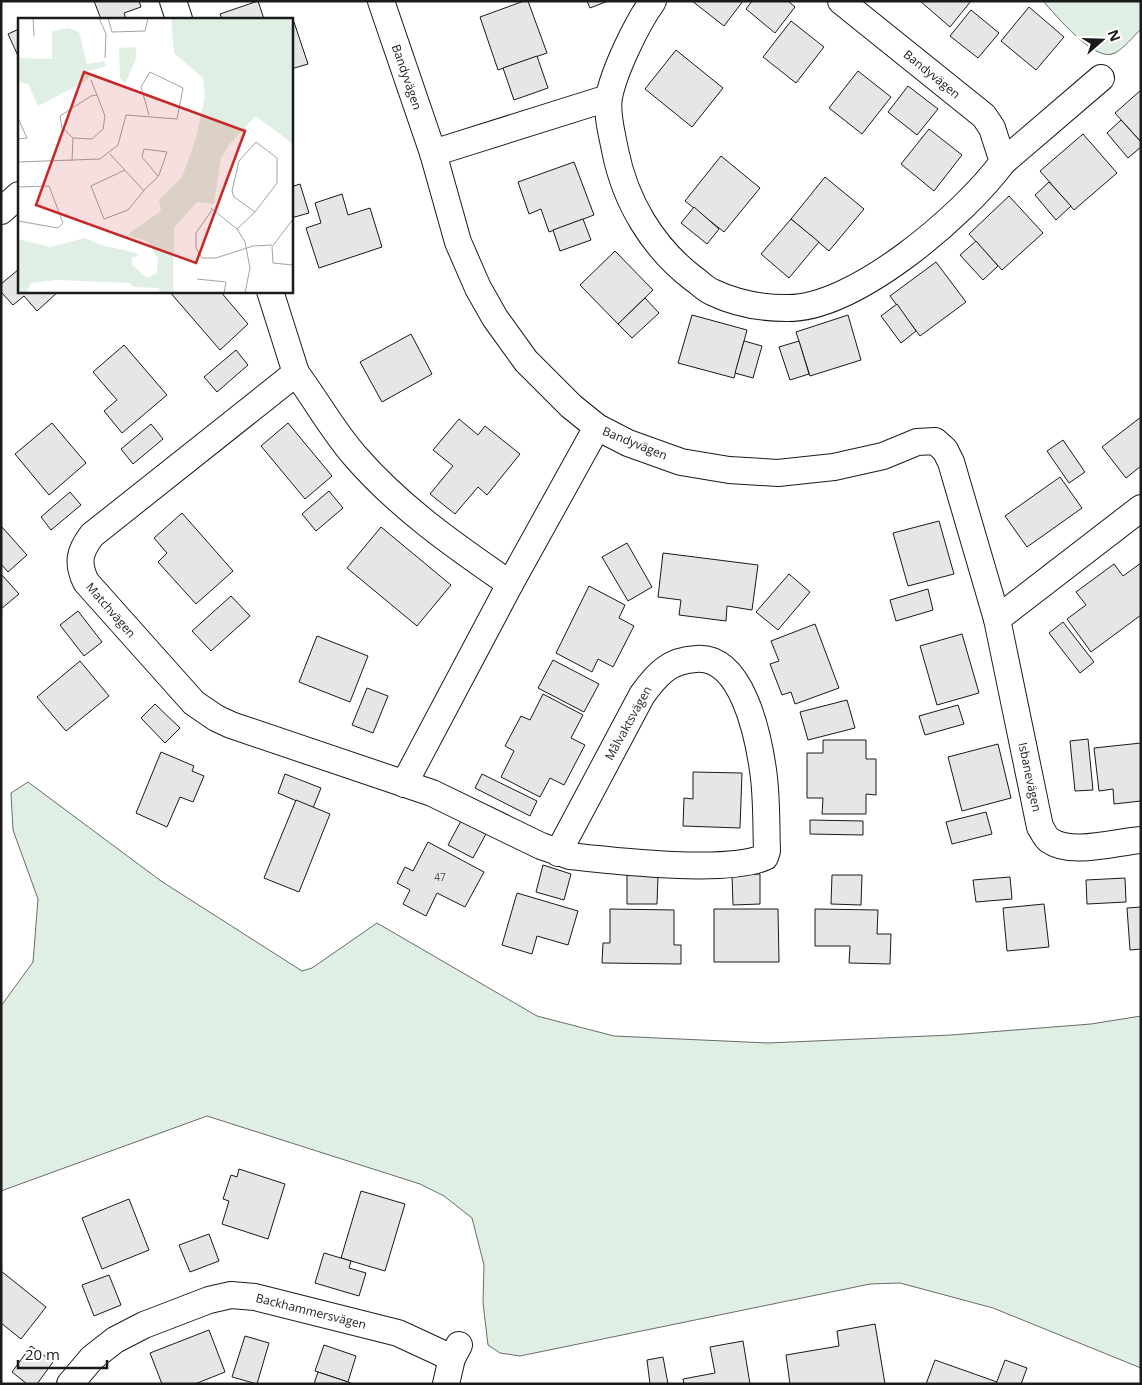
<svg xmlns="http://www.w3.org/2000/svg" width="1142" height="1385" font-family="'Open Sans',sans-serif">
  <rect width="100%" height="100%" fill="#fff"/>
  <!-- green -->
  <g fill="#e0efe3" stroke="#6a6a6a">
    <path d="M 1043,1 L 1141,1 L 1141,29 C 1133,37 1124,48 1115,53 C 1095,64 1055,14 1043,1 Z"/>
    <path d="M 28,782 L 161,881 L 302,971 L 312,968 L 377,923 L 537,1016 L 614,1036 L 768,1043 L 951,1035 L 1091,1024 L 1141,1016 L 1141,1368 L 993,1308 L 900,1283 L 870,1284 L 520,1356 L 500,1353 L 488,1345 L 483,1303 L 484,1265 L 472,1218 L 444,1196 L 420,1184 L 207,1116 L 1,1191 L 1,1006 L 33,962 L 38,899 L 13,830 L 11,793 Z"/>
  </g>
  <!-- building -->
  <g fill="#e6e6e6" stroke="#1a1a1a">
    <path d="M 94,1 L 139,1 L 141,7 L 124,13 L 126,19 L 101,19 Z"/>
    <path d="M 258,1 L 264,19 L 222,19 L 220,14 Z"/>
    <path d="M 524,1 L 528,1 L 547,53 L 498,70 L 480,17 Z"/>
    <path d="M 587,1 L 608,1 L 590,8 Z"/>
    <path d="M 692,1 L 743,1 L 724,26 Z"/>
    <path d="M 752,1 L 788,1 L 795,7 L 775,33 L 746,9 Z"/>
    <path d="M 920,1 L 971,1 L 950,27 Z"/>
    <path d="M 1029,7 L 1064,37 L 1036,70 L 1001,41 Z"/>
    <path d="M 971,10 L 999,33 L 978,58 L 950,36 Z"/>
    <path d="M 791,21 L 824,47 L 796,83 L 763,57 Z"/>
    <path d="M 294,22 L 308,64 L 291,69 L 291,23 Z"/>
    <path d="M 19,29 L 19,58 L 8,34 Z"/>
    <path d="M 676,50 L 723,88 L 692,127 L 645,89 Z"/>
    <path d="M 537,56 L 548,88 L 514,100 L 503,68 Z"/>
    <path d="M 858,71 L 891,97 L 862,134 L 829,108 Z"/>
    <path d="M 908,86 L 938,109 L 917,135 L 888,112 Z"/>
    <path d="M 1141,90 L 1141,142 L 1115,113 Z"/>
    <path d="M 1121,120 L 1141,142 L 1141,147 L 1128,158 L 1107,133 Z"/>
    <path d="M 929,129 L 962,155 L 934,191 L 901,164 Z"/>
    <path d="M 1083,134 L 1117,173 L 1074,210 L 1040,171 Z"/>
    <path d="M 721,156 L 760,188 L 724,232 L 685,201 Z"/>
    <path d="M 574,162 L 594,215 L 549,232 L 541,209 L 529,214 L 518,182 Z"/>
    <path d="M 825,177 L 864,209 L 829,251 L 791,219 Z"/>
    <path d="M 1049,182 L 1071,206 L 1056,220 L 1035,195 Z"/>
    <path d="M 300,184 L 309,213 L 291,218 L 291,187 Z"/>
    <path d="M 342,194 L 348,215 L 370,208 L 382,247 L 319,268 L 306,228 L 321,223 L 315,203 Z"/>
    <path d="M 1009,196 L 1043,233 L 1002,270 L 969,234 Z"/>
    <path d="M 694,207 L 719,229 L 707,244 L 681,223 Z"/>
    <path d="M 583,219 L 591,240 L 560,251 L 553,230 Z"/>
    <path d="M 791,219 L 819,242 L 789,278 L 761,254 Z"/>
    <path d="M 976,241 L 998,266 L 983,280 L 960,255 Z"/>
    <path d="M 615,251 L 653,290 L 618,324 L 580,285 Z"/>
    <path d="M 936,262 L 966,302 L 920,336 L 890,296 Z"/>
    <path d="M 19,269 L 19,291 L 59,291 L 37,311 L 24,296 L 13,305 L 1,292 L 1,284 Z"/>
    <path d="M 169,291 L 220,291 L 248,324 L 220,350 Z"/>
    <path d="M 645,298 L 659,313 L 632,338 L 618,324 Z"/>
    <path d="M 897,304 L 916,331 L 901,343 L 881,316 Z"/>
    <path d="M 692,315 L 747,330 L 734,378 L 678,363 Z"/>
    <path d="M 848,315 L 861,360 L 810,376 L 796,332 Z"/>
    <path d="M 411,334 L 432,374 L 382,402 L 360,362 Z"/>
    <path d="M 744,341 L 762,346 L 753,378 L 735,373 Z"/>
    <path d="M 799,341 L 809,374 L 790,380 L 779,347 Z"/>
    <path d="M 124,345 L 167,395 L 122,433 L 104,411 L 117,400 L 93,372 Z"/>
    <path d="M 236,350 L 248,365 L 217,392 L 204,377 Z"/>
    <path d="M 1141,417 L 1141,466 L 1126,478 L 1102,447 Z"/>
    <path d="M 459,419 L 478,435 L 485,426 L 520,454 L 487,495 L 478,487 L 455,514 L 430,494 L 453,466 L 433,450 Z"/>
    <path d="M 52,423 L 86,463 L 49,495 L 15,454 Z"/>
    <path d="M 288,423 L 332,476 L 305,499 L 261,446 Z"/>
    <path d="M 151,424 L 163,439 L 133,464 L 121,449 Z"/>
    <path d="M 1063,440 L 1085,472 L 1069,483 L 1047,451 Z"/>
    <path d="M 1060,477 L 1082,508 L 1027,547 L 1005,516 Z"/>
    <path d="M 329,491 L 343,508 L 316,531 L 302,514 Z"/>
    <path d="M 70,492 L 81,505 L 51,530 L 41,517 Z"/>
    <path d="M 182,513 L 233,571 L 196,604 L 158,562 L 167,553 L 154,538 Z"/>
    <path d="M 939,521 L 954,574 L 908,586 L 893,533 Z"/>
    <path d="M 1,526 L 27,555 L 8,572 L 1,564 Z"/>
    <path d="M 381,527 L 451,585 L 417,626 L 347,568 Z"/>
    <path d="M 627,543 L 652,587 L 628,601 L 602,557 Z"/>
    <path d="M 663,553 L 758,565 L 752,610 L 727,606 L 726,621 L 679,615 L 681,600 L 658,597 Z"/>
    <path d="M 1141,563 L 1141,615 L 1091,652 L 1067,619 L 1086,605 L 1076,592 L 1114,564 L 1123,576 Z"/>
    <path d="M 1,574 L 19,594 L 1,609 Z"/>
    <path d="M 789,574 L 810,592 L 778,630 L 756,612 Z"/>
    <path d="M 589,586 L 625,605 L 619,618 L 634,626 L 613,667 L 598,659 L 592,672 L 556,653 Z"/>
    <path d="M 928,589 L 933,610 L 896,621 L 890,600 Z"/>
    <path d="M 231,596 L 250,616 L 211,651 L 192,631 Z"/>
    <path d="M 78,611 L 102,642 L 84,656 L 60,625 Z"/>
    <path d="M 1063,622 L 1094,662 L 1080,673 L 1049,633 Z"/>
    <path d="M 815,624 L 839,688 L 795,704 L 791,692 L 782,695 L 770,664 L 779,661 L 771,641 Z"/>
    <path d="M 962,634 L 979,693 L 937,705 L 920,646 Z"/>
    <path d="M 317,636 L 368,656 L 350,702 L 299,682 Z"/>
    <path d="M 553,660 L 599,684 L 584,712 L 538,688 Z"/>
    <path d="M 80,661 L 109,696 L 66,731 L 37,697 Z"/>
    <path d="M 367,688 L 388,696 L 373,733 L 352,725 Z"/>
    <path d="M 543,694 L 583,715 L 571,738 L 585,745 L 564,785 L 550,778 L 540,797 L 501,777 L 514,751 L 505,746 L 521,716 L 530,720 Z"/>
    <path d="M 847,700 L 855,728 L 808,740 L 800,712 Z"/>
    <path d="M 155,704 L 180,728 L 165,743 L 141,718 Z"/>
    <path d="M 958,705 L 964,724 L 925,735 L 919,716 Z"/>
    <path d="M 1088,739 L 1093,790 L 1075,791 L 1070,741 Z"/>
    <path d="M 823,740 L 866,740 L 866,759 L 876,759 L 876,795 L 866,794 L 866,814 L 822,814 L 823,798 L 807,798 L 807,753 L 823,753 Z"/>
    <path d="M 1141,743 L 1141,801 L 1114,804 L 1113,789 L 1099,791 L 1094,748 Z"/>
    <path d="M 998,744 L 1011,798 L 962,811 L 948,757 Z"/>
    <path d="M 161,752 L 194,766 L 192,771 L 204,776 L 193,802 L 180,797 L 167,827 L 136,813 Z"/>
    <path d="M 693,772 L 742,773 L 740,828 L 683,826 L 684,798 L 693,799 Z"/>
    <path d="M 285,774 L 321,788 L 313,808 L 278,793 Z"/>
    <path d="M 482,774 L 537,801 L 530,816 L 475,788 Z"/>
    <path d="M 296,800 L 330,814 L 299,892 L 264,878 Z"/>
    <path d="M 986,812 L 992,834 L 952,844 L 946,822 Z"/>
    <path d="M 810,820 L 863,821 L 863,835 L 810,834 Z"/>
    <path d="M 461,821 L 486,834 L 473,858 L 448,845 Z"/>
    <path d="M 428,842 L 484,872 L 465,907 L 437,893 L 426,916 L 403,904 L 410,890 L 397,883 L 405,867 L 413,871 Z"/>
    <path d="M 543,865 L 571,874 L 564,900 L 536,892 Z"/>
    <path d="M 760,874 L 760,904 L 733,905 L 732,875 Z"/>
    <path d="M 627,875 L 658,875 L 657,904 L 627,904 Z"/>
    <path d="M 832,875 L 862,875 L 861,905 L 831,904 Z"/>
    <path d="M 1010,877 L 1012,899 L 976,902 L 973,880 Z"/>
    <path d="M 1125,878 L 1126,902 L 1087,904 L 1086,880 Z"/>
    <path d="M 517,893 L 578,911 L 568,945 L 537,936 L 532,954 L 502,945 Z"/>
    <path d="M 1044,904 L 1049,947 L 1007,951 L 1003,908 Z"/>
    <path d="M 1141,907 L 1141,949 L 1130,950 L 1127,908 Z"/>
    <path d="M 610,909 L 674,910 L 674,945 L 681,945 L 681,964 L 602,963 L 603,943 L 610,943 Z"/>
    <path d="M 714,909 L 778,909 L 779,962 L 714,962 Z"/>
    <path d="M 815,909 L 878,910 L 877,934 L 891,934 L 890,964 L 849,963 L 850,946 L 815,946 Z"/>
    <path d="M 239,1169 L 285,1184 L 268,1239 L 222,1224 L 229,1201 L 223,1199 L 231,1175 L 237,1177 Z"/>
    <path d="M 361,1191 L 405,1204 L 385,1271 L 341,1258 Z"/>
    <path d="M 129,1199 L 149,1250 L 102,1269 L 82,1218 Z"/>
    <path d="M 209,1234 L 219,1261 L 190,1272 L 179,1245 Z"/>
    <path d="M 324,1253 L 351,1261 L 349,1268 L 366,1273 L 359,1296 L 315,1283 Z"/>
    <path d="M 1,1271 L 46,1307 L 21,1339 L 1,1323 Z"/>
    <path d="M 109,1275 L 121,1305 L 94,1316 L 82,1285 Z"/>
    <path d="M 875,1324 L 885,1384 L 790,1384 L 786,1355 L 839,1346 L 837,1331 Z"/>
    <path d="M 209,1330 L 225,1372 L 195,1384 L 162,1384 L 150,1353 Z"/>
    <path d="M 245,1336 L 269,1343 L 257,1384 L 232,1377 Z"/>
    <path d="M 743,1341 L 750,1384 L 684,1384 L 683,1379 L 715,1373 L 710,1347 Z"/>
    <path d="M 324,1345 L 356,1356 L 348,1382 L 315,1371 Z"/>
    <path d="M 31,1346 L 53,1362 L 37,1384 L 27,1384 L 12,1372 Z"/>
    <path d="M 663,1357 L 668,1384 L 650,1384 L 647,1360 Z"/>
    <path d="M 935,1360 L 997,1382 L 996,1384 L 926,1384 Z"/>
    <path d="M 1005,1360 L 1027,1368 L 1021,1384 L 996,1384 Z"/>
    <path d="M 318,1372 L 348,1382 L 353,1384 L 314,1384 Z"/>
  </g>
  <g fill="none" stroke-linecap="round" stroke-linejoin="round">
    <defs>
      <g id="minor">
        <path d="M 173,1 L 179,19"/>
        <path d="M 381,1 L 433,153 L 458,242 L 478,288 L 495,318 L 526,361 L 571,406 L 597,427 L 628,443 L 681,462 L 729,470 L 778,473 L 834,467 L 883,456 L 917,442 L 935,441 L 945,450 L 951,462 L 997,619 L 1040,827 C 1043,831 1045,837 1049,840 C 1071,856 1115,842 1141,840"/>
        <path d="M 653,1 C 637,23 614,71 609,97 C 606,113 612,134 615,150 C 625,201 652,247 694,279 C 700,283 705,289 712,292 C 735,303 761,308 786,308 C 854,310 964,215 1003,162 L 992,128 L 984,116 L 841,1"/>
        <path d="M 433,153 L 608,98"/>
        <path d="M 1003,162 L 1101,78"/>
        <path d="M 1,211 L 19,195"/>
        <path d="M 270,291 L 296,373"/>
        <path d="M 510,584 C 455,546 400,508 355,456 C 333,431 316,400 296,373 L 92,535 C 79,552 77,563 86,582 L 194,703 L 216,718 L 231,725 L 432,793 L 541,846 L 570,856 C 615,861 727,874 765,857 L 767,851 C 766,824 767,796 763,770 C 758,735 742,655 696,659 C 670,660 657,674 642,695 L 558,853"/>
        <path d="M 997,619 L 1141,508"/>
        <path d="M 404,784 L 510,584 L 597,427"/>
        <path d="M 70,1384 L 92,1358 L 115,1340 L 144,1325 L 209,1300 L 231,1295 L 255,1297 L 398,1333 L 452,1358"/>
        <path d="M 446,1384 L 452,1358 L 459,1345"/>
      </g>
    </defs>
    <!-- minor casing -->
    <use href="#minor" stroke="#1a1a1a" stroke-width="28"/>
    <!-- minor -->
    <use href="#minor" stroke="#fff" stroke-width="26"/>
  </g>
  <g text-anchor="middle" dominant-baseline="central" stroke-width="4" stroke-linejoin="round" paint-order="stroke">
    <!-- number labels -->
    <g font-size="10" fill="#4d4d4d">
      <text x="440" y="877">47</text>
    </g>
    <!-- street labels -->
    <g font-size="12" fill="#1a1a1a" stroke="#fff">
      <text transform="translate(932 74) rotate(39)">Bandyvägen</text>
      <text transform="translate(407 77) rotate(71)">Bandyvägen</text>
      <text transform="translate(635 443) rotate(22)">Bandyvägen</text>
      <text transform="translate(111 610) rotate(49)">Matchvägen</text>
      <text transform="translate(628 723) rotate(-61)">Målvaktsvägen</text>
      <text transform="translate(1030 777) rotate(78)">Isbanevägen</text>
      <text transform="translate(311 1311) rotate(14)">Backhammersvägen</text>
    </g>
  </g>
  <!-- overview -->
  <g transform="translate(18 18)">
    <rect width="275" height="275" fill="#fff"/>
    <path d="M 153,0 L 275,0 L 275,126 L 238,98 L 211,127 L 203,140 L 196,186 L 179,184 L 156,210 L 155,275 L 142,275 L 141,270 L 116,269 L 112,265 L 39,262 L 13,265 L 8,275 L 0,275 L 0,221 L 32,229 L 67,220 L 83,227 L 119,235 L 120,238 L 114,240 L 114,247 L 129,260 L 139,255 L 140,241 L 131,224 L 109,217 L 143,193 L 141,182 L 164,159 L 178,120 L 187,78 L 185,60 L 156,35 ZM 51,10 L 61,14 L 69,46 L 86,43 L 88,48 L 69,54 L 71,60 L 68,63 L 20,88 L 10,66 L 0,64 L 0,40 L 34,41 L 34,13 ZM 118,29 L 118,41 L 107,66 L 102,60 L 101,30 Z" fill="#e0efe3"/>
    <path fill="none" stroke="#a3a3a3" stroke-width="1" d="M 15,0 L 16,18M 81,0 L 88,16 L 87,40M 90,0 L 94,14 L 127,13 L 130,0M 73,62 L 79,77M 0,100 L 9,120 L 0,121M 92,136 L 126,173M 54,143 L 55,120 L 44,110 L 42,98 L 73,78 L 79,77 L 87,98 L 85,111 L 74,121 L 55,120M 0,144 L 82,141 L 100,127 L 108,97 L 159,101 L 165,70 L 132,54 L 123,69 L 131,97M 107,152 L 73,168 L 86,201 L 110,192 L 128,170 L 139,160 L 140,158 L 141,157 L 149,134 L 126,131 L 124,139 L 140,158M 0,169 L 31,168 L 45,205 L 40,210 L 0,203M 193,190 L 219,211 L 227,224 L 232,250 L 227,275M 194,192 L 178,215 L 178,230 L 184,240 L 198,240 L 235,228 L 254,227M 275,201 L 254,229 L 255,245 L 275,247M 219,211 L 237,194 L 259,165 L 259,140 L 238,124 L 221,143 L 214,173 L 216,179 L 237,194M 179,261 L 208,264 L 206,275"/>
    <path fill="#c62828" fill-opacity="0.15" stroke="#c62828" stroke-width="2.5" d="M 66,54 L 227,113 L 178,245 L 18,187 Z"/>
    <rect width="275" height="275" fill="none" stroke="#1a1a1a" stroke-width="2.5"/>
  </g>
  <!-- border -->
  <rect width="1142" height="1385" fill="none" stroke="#1a1a1a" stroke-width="5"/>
  <!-- north arrow -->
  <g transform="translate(1102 40) rotate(70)" stroke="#ffffff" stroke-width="4" paint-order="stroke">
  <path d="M0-4L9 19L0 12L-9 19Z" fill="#1a1a1a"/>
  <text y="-8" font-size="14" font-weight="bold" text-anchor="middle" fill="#1a1a1a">N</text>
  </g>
  <!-- scale -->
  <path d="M18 1360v8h89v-8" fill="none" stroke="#1a1a1a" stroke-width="2.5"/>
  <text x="25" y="1360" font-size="15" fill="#1a1a1a" stroke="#ffffff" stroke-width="4" paint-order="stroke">20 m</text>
</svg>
